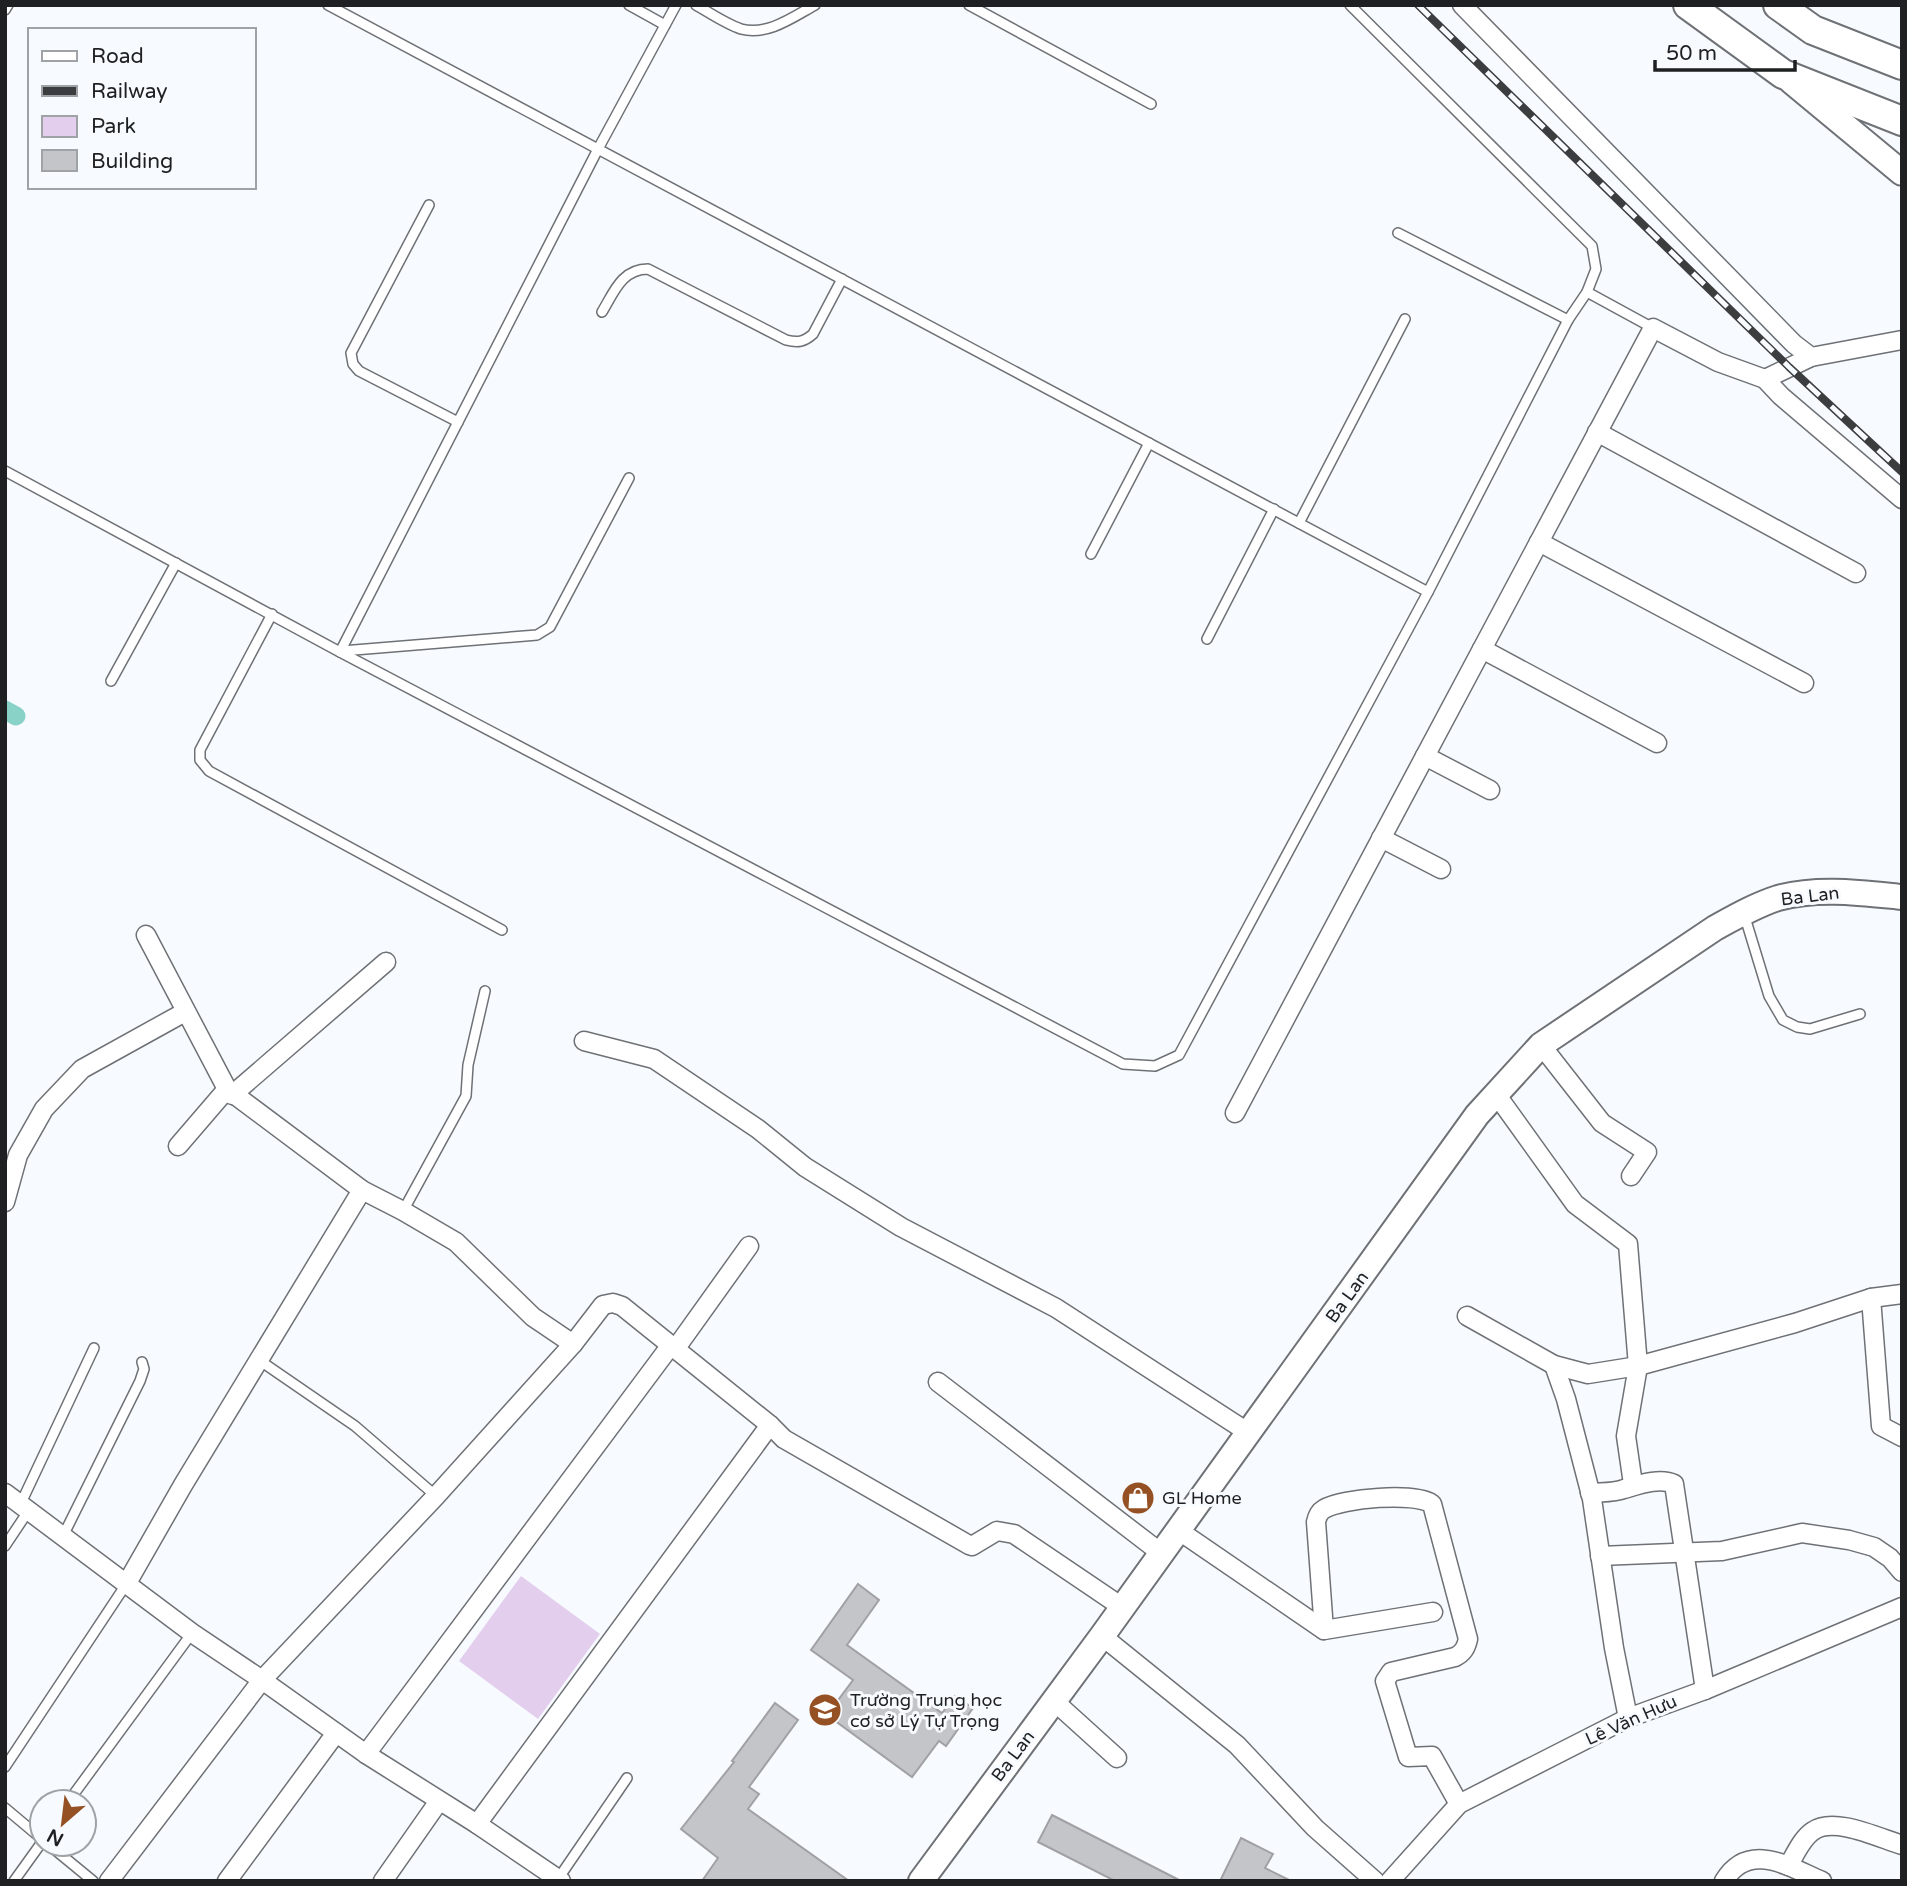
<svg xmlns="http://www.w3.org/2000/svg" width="1907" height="1886" font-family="'Varela Round',sans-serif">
  <rect width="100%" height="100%" fill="#f7fbff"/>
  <!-- green -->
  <path fill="#e3cfed" d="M 521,1576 L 600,1634 L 538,1719 L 459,1661 Z"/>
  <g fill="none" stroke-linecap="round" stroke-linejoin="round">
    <!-- canal -->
    <path stroke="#89d2c7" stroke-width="19" d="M 5,710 L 16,716"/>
  </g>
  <!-- building -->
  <g fill="#c4c5c9" stroke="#a1a1a5" stroke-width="2">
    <path d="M 858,1584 L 879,1600 L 847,1645 L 942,1713 L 955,1696 L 973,1708 L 946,1746 L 939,1741 L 912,1777 L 827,1715 L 853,1680 L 811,1650 Z"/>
    <path d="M 775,1703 L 798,1720 L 749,1787 L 759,1794 L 748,1809 L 849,1881 L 702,1881 L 718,1858 L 681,1829 L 734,1762 L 732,1761 Z"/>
    <path d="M 1052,1815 L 1181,1881 L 1115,1881 L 1038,1842 Z"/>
    <path d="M 1241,1838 L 1273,1854 L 1265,1868 L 1291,1881 L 1220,1881 Z"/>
  </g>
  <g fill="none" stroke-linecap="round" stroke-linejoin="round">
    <defs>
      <g id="lane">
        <path d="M 328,5 L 1428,592"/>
        <path d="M 629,5 L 665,25"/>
        <path d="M 696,5 C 710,13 726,24 741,29 C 768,36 793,17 815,5"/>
        <path d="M 969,5 L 1151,104"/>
        <path d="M 5,10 L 8,5"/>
        <path d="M 429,205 L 351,353 L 353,364 L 359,371 L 458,422"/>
        <path d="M 1398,233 L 1568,320"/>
        <path d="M 1587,292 L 1653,328"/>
        <path d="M 602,312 C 614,292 622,269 648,269 L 786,340 C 798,343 804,342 813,334 L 842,279"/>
        <path d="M 5,471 L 340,652 L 1123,1064 L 1155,1066 L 1179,1055 L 1428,592 L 1568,320 L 1587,292 L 1596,269 L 1592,246 L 1350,5"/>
        <path d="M 1299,523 L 1405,319"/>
        <path d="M 1091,554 L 1149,443"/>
        <path d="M 272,614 L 200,750 L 200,760 L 209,771 L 502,930"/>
        <path d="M 1207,639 L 1274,509"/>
        <path d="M 342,651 L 537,635 L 550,627 L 629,478"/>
        <path d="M 340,652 L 598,149 L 676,5"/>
        <path d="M 111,681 L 176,563"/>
        <path d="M 1744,914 L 1769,996 L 1783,1020 L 1797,1027 L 1810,1029 L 1860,1014"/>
        <path d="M 403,1211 L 466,1096 L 468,1065 L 485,991"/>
        <path d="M 259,1360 L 355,1426 L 436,1496"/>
        <path d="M 21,1503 L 94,1348"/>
        <path d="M 63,1536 L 140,1381 L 144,1369 L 142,1362"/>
        <path d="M 5,1546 L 29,1510"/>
        <path d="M 5,1767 L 127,1583"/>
        <path d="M 68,1802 L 192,1633"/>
        <path d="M 5,1808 L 42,1839"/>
        <path d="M 48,1844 L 93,1881"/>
        <path d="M 558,1879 L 627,1778"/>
        <path d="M 14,1881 L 42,1842"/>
      </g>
      <g id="street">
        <path d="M 1462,5 L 1794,344 L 1811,357"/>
        <path d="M 1765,379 L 1811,357 L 1902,340"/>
        <path d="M 1597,432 L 1856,573"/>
        <path d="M 1539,542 L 1804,683"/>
        <path d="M 1482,649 L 1657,743"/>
        <path d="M 1425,756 L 1490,790"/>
        <path d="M 1381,838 L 1441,869"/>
        <path d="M 146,935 L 227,1089"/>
        <path d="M 584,1041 L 654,1059 L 758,1129 L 805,1167 L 901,1227 L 1056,1308 L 1249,1433"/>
        <path d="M 1541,1045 L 1602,1123 L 1647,1152 L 1631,1176"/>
        <path d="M 1496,1094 L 1575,1204 L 1628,1244 L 1638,1366 L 1626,1436 L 1633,1484"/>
        <path d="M 232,1095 L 386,962"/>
        <path d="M 1235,1113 L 1653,328 L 1718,362 L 1765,379 L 1781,396 L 1902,499"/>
        <path d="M 178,1146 L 227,1089 L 362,1190 L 403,1211 L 456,1242 L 533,1317 L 573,1344 L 603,1305 L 613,1303 L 622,1306 L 770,1425 L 784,1439 L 969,1545 L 972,1546 L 997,1531 L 1014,1534 L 1122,1607"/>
        <path d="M 5,1202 L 18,1155 L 44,1109 L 82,1069 L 185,1012"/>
        <path d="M 1871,1298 L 1881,1426 L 1902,1437"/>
        <path d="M 1467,1316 L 1554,1365 L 1588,1374 L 1638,1366 L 1795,1323 L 1871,1298 L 1902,1294"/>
        <path d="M 676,1348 L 749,1246"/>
        <path d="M 1554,1365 L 1566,1399 L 1592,1499 L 1614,1648 L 1628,1718"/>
        <path d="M 938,1382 L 1161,1553"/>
        <path d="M 5,1493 L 192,1633 L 262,1680 L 366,1754 L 477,1824 L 561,1881"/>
        <path d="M 1590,1493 C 1601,1492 1614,1493 1624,1489 C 1638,1485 1660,1477 1674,1484 L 1705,1690"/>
        <path d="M 1178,1530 L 1324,1630 L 1433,1612"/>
        <path d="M 1600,1556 L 1722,1551 L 1802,1533 L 1849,1540 L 1874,1547 L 1890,1558 L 1902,1572"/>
        <path d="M 127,1583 L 183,1485 L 362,1190"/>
        <path d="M 1324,1630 L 1316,1522 C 1317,1517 1319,1512 1324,1509 C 1343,1498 1415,1492 1432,1504 L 1468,1639 C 1466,1648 1463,1653 1455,1657 L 1391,1672 L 1385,1681 L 1408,1757 L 1432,1756 L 1459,1804"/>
        <path d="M 1102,1636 L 1237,1745 L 1315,1828 L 1375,1881"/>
        <path d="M 1054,1701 L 1117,1758"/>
        <path d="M 366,1754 L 671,1345"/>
        <path d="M 477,1824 L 770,1425"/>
        <path d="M 1788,1866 C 1795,1855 1802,1838 1813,1831 C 1834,1816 1879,1838 1902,1845"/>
        <path d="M 109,1881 L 262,1680 L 436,1496 L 573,1344"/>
        <path d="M 227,1881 L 336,1733"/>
        <path d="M 383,1881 L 439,1801"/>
        <path d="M 1390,1881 L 1459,1804 L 1628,1718 L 1705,1690 L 1902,1607"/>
        <path d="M 1724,1881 C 1749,1840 1789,1867 1822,1881"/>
      </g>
      <g id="secondary">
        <path d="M 1791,81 L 1902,173"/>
        <path d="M 921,1881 L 1102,1636 L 1477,1115 L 1541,1045 L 1715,928 C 1735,917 1756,905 1778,898 C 1818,887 1862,893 1902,897"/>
      </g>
      <g id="primary">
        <path d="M 1688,5 L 1783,74 L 1902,121"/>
        <path d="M 1778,5 L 1813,30 L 1902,65"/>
      </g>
    </defs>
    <!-- lane casing -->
    <use href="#lane" stroke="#6e7175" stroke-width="12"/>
    <!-- street casing -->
    <use href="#street" stroke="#6e7175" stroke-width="21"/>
    <!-- secondary casing -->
    <use href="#secondary" stroke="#6e7175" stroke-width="28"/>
    <!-- primary casing -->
    <use href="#primary" stroke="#6e7175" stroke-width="32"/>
    <!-- lane -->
    <use href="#lane" stroke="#fff" stroke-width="9"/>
    <!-- street -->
    <use href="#street" stroke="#fff" stroke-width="18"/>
    <!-- secondary -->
    <use href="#secondary" stroke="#fff" stroke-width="24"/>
    <!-- primary -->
    <use href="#primary" stroke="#fff" stroke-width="28"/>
    <defs>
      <path id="rail" d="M 1418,5 L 1789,367 L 1902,472"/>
    </defs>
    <!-- rail casing -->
    <use href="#rail" stroke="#3b3d3f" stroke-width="8"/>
    <!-- rail -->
    <use href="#rail" stroke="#f7fbff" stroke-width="5" stroke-dasharray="16" stroke-linecap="butt"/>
  </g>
  <!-- icons -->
  <defs>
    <symbol id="shop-disc" viewBox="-11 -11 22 22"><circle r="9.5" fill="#955123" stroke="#f7fbff"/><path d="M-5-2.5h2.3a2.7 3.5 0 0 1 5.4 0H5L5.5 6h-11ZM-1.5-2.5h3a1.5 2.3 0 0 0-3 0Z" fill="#fff"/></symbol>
    <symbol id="school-disc" viewBox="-11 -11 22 22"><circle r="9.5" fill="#955123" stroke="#f7fbff"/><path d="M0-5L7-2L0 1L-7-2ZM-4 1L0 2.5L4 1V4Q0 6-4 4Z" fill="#fff"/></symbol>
  </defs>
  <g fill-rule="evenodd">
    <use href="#shop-disc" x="1119" y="1479" width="38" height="38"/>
    <use href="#school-disc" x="806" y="1691" width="38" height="38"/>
  </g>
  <g text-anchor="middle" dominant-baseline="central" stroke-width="6" stroke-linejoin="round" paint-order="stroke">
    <!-- street labels -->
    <g font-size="18" fill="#1e2021" stroke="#f7fbff">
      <text transform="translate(1810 896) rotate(-7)">Ba Lan</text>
      <text transform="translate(1347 1297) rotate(-54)">Ba Lan</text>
      <text transform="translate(1631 1720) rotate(-24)">Lê Văn Hưu</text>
      <text transform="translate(1013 1756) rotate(-53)">Ba Lan</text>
    </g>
    <!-- poi labels -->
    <g font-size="18" fill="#1e2021" stroke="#f7fbff" text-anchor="start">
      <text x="1162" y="1498">GL Home</text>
      <text x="850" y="1700">Trường Trung học<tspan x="850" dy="21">cơ sở Lý Tự Trọng</tspan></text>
    </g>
  </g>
  <!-- border -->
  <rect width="1907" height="1886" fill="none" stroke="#1e2021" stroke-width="14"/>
  <!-- legend -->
  <rect x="28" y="28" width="228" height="161" fill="#f7fbff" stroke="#a0a3a6" stroke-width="2"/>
  <rect x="42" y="51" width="35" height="10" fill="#ffffff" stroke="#a0a3a6" stroke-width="2"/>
  <text x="91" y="63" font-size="21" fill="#1e2021">Road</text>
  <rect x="42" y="86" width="35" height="10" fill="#3b3d3f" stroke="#a0a3a6" stroke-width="2"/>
  <text x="91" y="98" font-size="21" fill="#1e2021">Railway</text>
  <rect x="42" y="116" width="35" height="21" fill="#e3cfed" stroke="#a0a3a6" stroke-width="2"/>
  <text x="91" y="133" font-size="21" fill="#1e2021">Park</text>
  <rect x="42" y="150" width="35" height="21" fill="#c4c5c9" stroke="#a0a3a6" stroke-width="2"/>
  <text x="91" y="168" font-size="21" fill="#1e2021">Building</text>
  <!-- north arrow -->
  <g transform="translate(63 1823) rotate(208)"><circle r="33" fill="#f7fbff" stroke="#a0a3a6" stroke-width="2"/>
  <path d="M0-5L12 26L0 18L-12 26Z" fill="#955123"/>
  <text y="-10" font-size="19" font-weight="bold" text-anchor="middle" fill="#1e2021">N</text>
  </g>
  <!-- scale -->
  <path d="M1655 60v10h140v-10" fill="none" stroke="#1e2021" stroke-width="3.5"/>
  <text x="1666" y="60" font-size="21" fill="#1e2021" stroke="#f7fbff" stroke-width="5" paint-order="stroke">50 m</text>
</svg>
